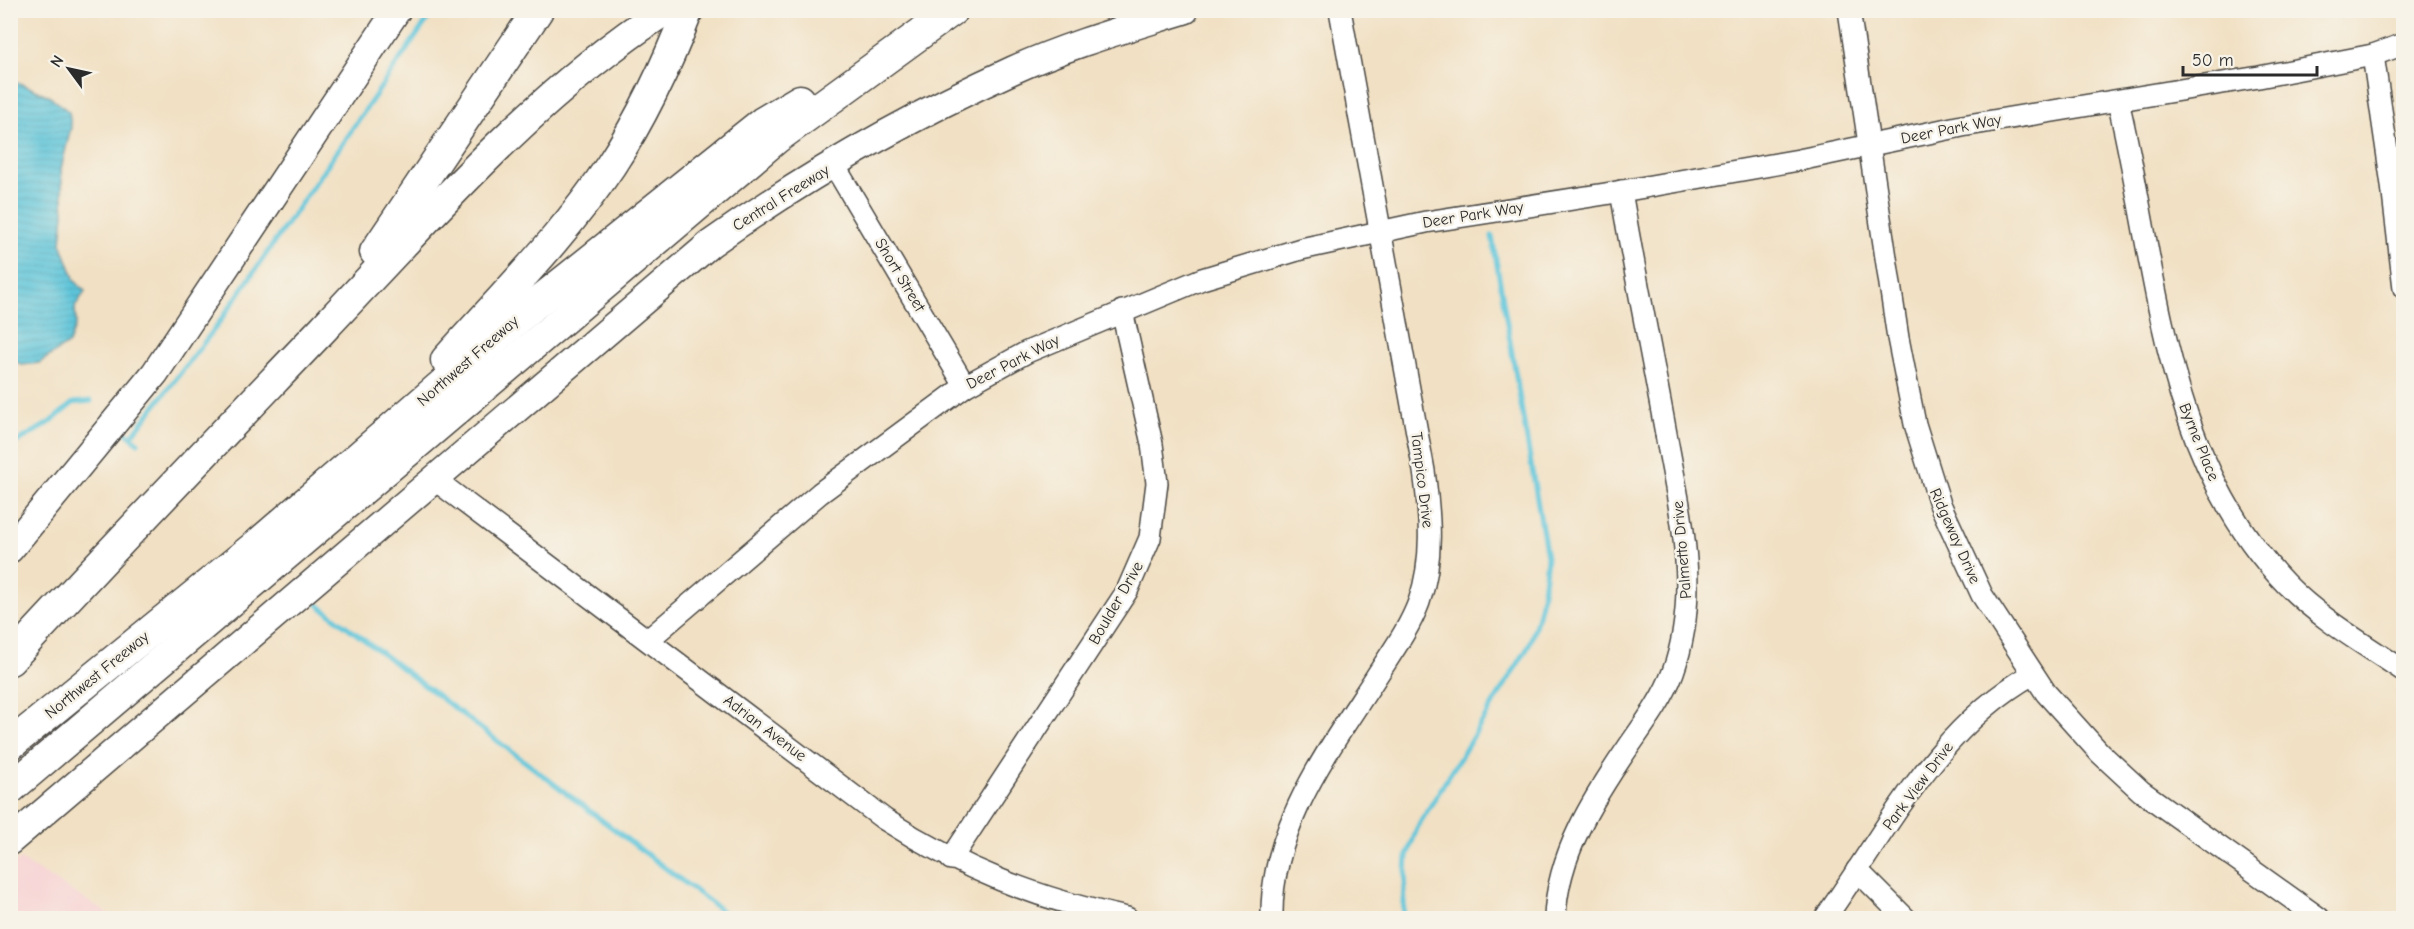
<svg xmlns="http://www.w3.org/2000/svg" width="2414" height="929" font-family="'Comic Neue',sans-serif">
  <defs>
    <pattern id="water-rules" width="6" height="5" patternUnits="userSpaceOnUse" patternTransform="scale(1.5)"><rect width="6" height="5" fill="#5dc5da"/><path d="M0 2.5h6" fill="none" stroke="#51a9bb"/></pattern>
  </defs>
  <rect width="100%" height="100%" fill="#f7f3e8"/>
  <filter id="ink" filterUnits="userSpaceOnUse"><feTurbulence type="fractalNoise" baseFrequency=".0167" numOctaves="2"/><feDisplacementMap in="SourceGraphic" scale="12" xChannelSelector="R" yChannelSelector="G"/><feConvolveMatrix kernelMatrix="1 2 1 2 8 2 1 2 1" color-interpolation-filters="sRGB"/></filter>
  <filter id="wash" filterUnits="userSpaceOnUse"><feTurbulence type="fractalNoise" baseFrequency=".008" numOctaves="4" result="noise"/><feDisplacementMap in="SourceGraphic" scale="24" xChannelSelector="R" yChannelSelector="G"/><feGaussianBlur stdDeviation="1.35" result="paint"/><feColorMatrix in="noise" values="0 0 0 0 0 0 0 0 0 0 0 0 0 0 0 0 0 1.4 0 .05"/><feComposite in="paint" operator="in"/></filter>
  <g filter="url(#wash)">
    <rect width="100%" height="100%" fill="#f1e0c3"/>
    <!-- built -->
    <path fill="#f7cfd2" d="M 20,859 L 115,918 L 11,918 L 11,867 Z"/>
    <!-- water -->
    <path fill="url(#water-rules)" stroke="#447882" stroke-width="1.5" d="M 10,79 L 49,96 L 69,112 L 71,127 L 61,169 L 64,214 L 61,243 L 75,281 L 85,291 L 75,307 L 76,324 L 69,343 L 39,363 L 22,365 L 10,358 Z"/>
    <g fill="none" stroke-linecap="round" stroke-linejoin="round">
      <!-- stream -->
      <g stroke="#5dc5da" stroke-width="5">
        <path d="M 122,429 L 138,443"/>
        <path d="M 131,437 L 216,327 L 434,10"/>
        <path d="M 10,446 L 49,423 L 73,403 L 91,401"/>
        <path d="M 317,604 L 731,918"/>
        <path d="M 1403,918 L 1407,856 L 1418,826 L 1527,649 C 1540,619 1544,589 1547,557 L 1492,236"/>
      </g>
    </g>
  </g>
  <g filter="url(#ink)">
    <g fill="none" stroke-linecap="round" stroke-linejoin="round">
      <defs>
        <g id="minor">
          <path d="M 1849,10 L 1898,338 L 1915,424 L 1940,504 L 1982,595 L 2046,693 L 2100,753 L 2141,791 L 2319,918"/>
          <path d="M 2373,55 L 2392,185 L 2404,288"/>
          <path d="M 2118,101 C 2158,267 2161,455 2286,584 C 2320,619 2364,644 2404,671"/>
          <path d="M 834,165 L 965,386"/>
          <path d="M 434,479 L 884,819 C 964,870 1035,898 1127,918"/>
          <path d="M 648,640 L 820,493 L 965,386 L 1027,352 L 1202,279 L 1301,249 L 1426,222 L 1605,194 L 1799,160 L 1962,126 L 2259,77 L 2373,55 L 2404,44"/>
          <path d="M 951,859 L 1127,591 L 1150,538 L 1157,483 L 1152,444 L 1122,311"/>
          <path d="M 1857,870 L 1905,918"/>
          <path d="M 1272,918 C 1270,827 1329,750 1376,677 C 1392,652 1409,629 1419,602 C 1434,559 1430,515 1424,471 L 1340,10"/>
          <path d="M 1555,918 C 1557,855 1594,797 1629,746 C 1645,723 1663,699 1673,672 C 1700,597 1682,520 1668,445 C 1653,360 1635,276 1621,191"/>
          <path d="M 1825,918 C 1886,832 1937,727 2033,674"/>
        </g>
        <g id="major">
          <path d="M 10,549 L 155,373 L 397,10"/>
          <path d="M 10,841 L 710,244 C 805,177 907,118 1013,70 C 1068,45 1128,28 1185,10"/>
        </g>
        <g id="highway">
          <path d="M 375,252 L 538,10"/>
          <path d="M 446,360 C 502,297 564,236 611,165 C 643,116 667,65 688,10"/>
          <path d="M 10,660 C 113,548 218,439 323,329 C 430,216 533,96 665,10"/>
          <path d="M 10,745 L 260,542 L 534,305 L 763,122 L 800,100"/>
          <path d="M 10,789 L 777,138 L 953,10"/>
        </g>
      </defs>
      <!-- minor casing -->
      <use href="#minor" stroke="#494642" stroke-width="24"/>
      <!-- major casing -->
      <use href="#major" stroke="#494642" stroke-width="30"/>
      <!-- highway casing -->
      <use href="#highway" stroke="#494642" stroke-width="33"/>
      <!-- minor -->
      <use href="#minor" stroke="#fff" stroke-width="21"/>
      <!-- major -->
      <use href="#major" stroke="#fff" stroke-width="27"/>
      <!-- highway -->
      <use href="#highway" stroke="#fff" stroke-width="30"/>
    </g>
  </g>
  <g text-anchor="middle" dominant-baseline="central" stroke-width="5" stroke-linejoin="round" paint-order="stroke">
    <!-- street labels -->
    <g font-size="16" fill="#2b2b2b" stroke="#f7f3e8">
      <text transform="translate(1951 129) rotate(-11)">Deer Park Way</text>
      <text transform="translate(781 198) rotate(-32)">Central Freeway</text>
      <text transform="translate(1473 215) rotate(-9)">Deer Park Way</text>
      <text transform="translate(900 275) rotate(59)">Short Street</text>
      <text transform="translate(468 361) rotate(-41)">Northwest Freeway</text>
      <text transform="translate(1013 362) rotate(-27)">Deer Park Way</text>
      <text transform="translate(2199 442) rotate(68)">Byrne Place</text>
      <text transform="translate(1422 480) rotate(83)">Tampico Drive</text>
      <text transform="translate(1955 536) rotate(66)">Ridgeway Drive</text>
      <text transform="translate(1682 550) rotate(-95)">Palmetto Drive</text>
      <text transform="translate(1116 603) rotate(-60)">Boulder Drive</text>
      <text transform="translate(97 675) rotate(-39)">Northwest Freeway</text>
      <text transform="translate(765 728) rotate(37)">Adrian Avenue</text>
      <text transform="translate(1918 786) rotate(-53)">Park View Drive</text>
    </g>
  </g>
  <!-- margin -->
  <rect width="2414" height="929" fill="none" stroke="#f7f3e8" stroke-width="36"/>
  <!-- north arrow -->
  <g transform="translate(69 69) rotate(303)" stroke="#f7f3e8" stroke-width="4.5" paint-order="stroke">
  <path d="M0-4.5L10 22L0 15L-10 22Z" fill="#2b2b2b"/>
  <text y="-9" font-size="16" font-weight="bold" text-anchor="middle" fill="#2b2b2b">N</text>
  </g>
  <!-- scale -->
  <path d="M2183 66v9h134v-9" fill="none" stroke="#2b2b2b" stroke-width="3"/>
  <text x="2192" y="66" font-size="18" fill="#2b2b2b" stroke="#f7f3e8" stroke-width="4.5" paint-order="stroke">50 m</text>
</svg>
